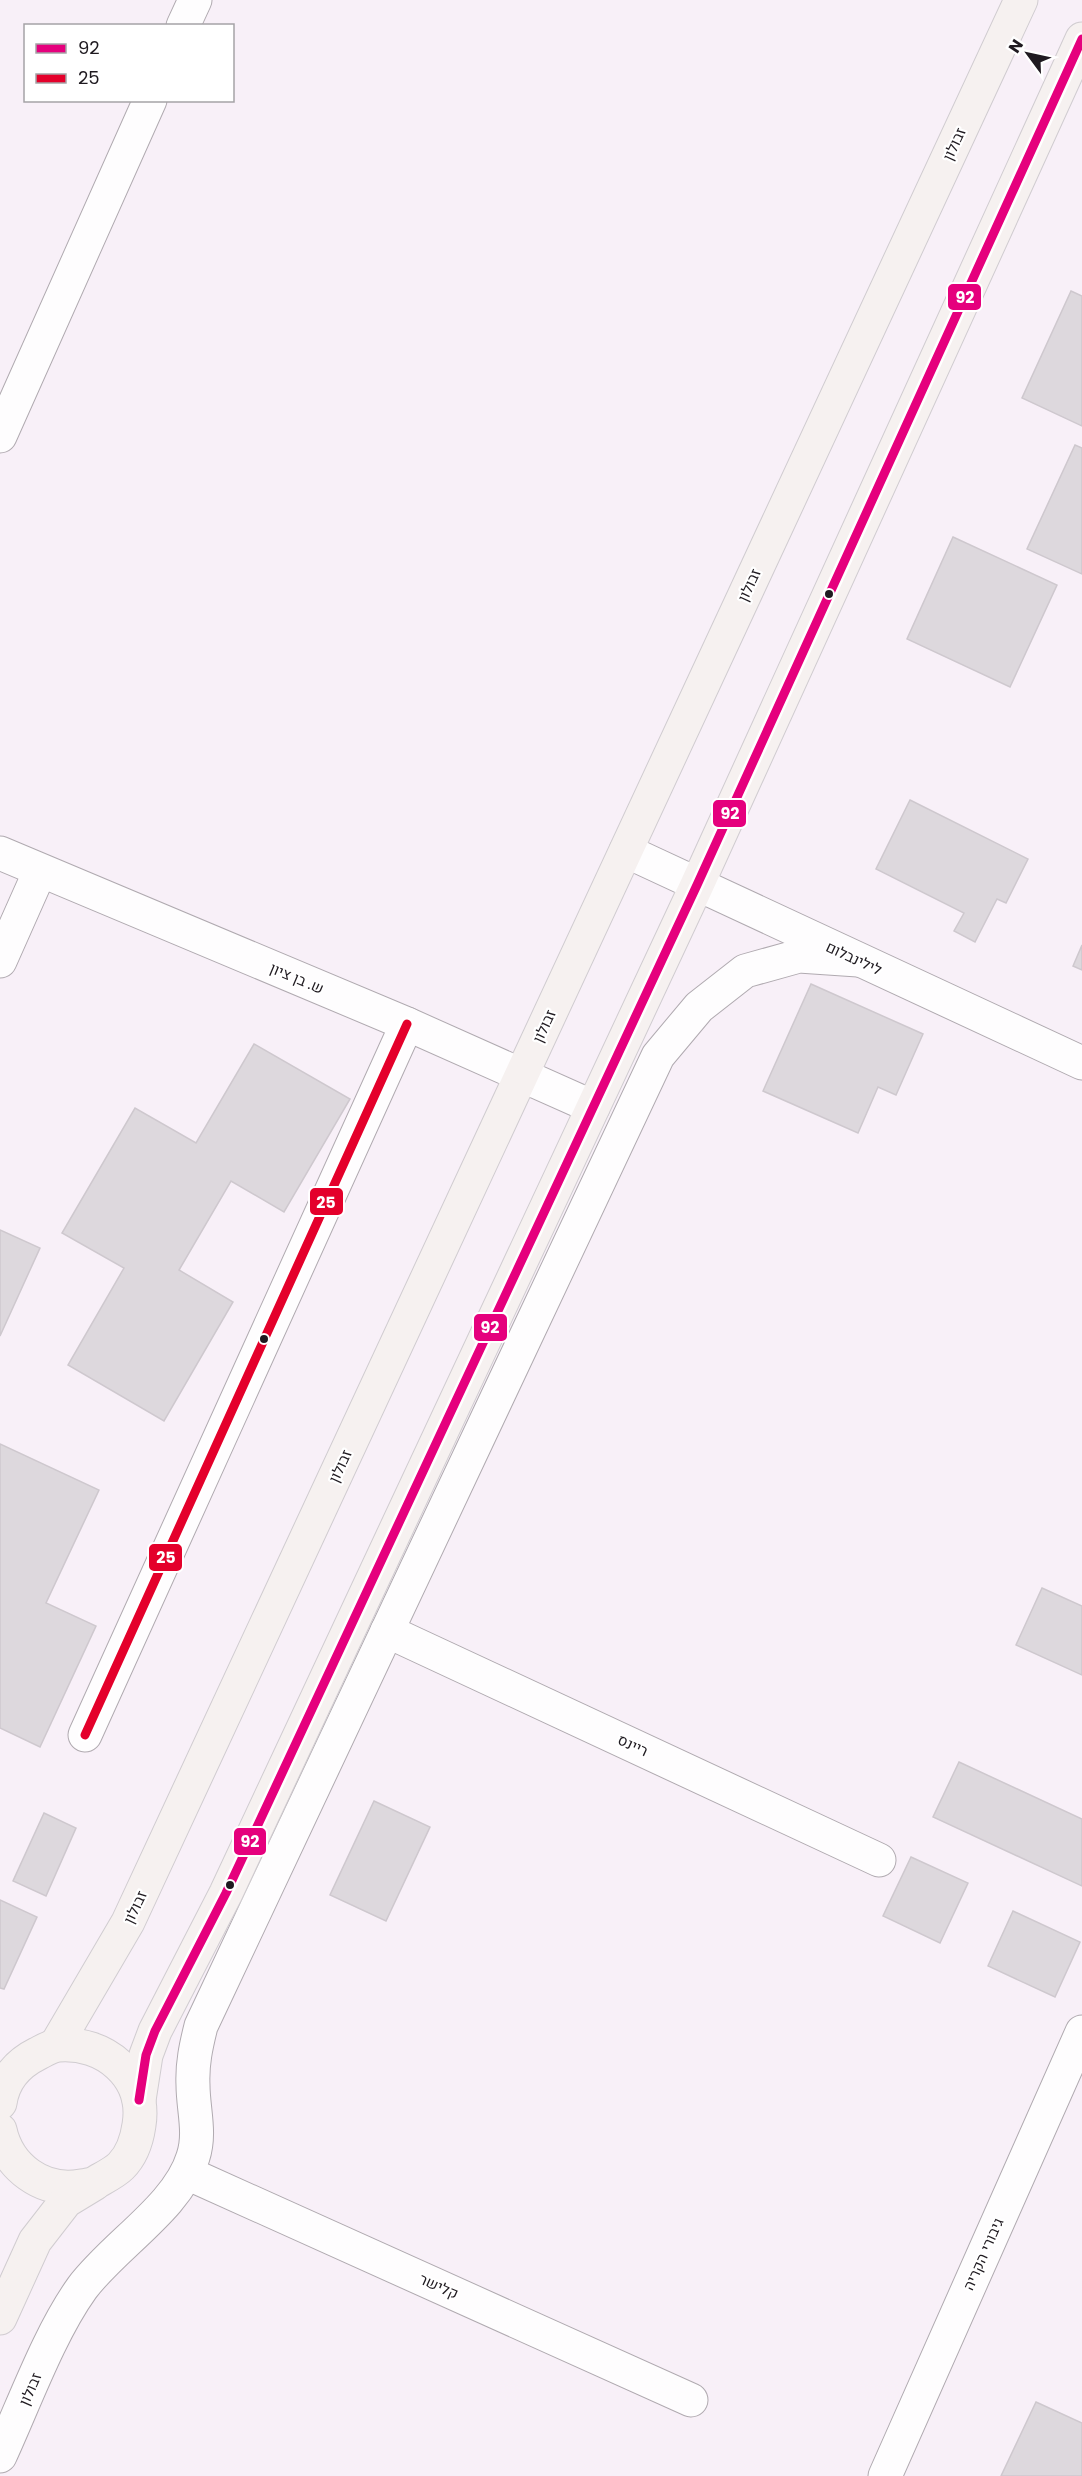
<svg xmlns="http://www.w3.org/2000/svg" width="1082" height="2476" font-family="Poppins,Heebo,sans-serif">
  <rect width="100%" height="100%" fill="#f8f0f8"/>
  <!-- building -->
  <g fill="#ddd8dd" stroke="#cec8ce" stroke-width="1.5">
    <path d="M 1071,291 L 1082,296 L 1082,426 L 1022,398 Z"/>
    <path d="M 1075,445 L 1082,448 L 1082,574 L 1027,549 Z"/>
    <path d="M 953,537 L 1057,585 L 1010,687 L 907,639 Z"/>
    <path d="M 910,800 L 1028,859 L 1006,903 L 997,899 L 975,942 L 954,931 L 964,913 L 876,869 Z"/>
    <path d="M 1082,945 L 1082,970 L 1073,966 Z"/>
    <path d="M 811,984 L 923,1034 L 896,1095 L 878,1087 L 858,1133 L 763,1091 Z"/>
    <path d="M 254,1044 L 350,1099 L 284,1212 L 231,1181 L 179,1270 L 233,1302 L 164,1421 L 68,1365 L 124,1268 L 62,1233 L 135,1108 L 196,1143 Z"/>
    <path d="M 0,1230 L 40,1248 L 0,1336 Z"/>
    <path d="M 0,1444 L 99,1490 L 46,1603 L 96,1626 L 40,1747 L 0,1728 Z"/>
    <path d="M 1042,1588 L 1082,1606 L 1082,1675 L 1016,1645 Z"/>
    <path d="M 959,1762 L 1082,1819 L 1082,1886 L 933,1817 Z"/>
    <path d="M 374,1801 L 430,1827 L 386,1921 L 330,1895 Z"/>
    <path d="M 44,1813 L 76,1828 L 46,1896 L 13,1881 Z"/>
    <path d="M 911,1857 L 968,1883 L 940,1943 L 883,1916 Z"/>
    <path d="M 0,1900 L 37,1917 L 4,1989 L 0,1988 Z"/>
    <path d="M 1013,1911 L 1080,1942 L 1055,1997 L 988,1966 Z"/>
    <path d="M 1036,2402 L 1082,2423 L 1082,2476 L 1001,2476 Z"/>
  </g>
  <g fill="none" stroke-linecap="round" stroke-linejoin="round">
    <defs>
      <g id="minor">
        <path d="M 183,26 L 195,0"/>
        <path d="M 0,436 L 150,100"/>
        <path d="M 626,851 L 1082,1063"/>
        <path d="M 0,853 L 407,1024 L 593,1107"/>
        <path d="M 0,961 L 40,871"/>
        <path d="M 387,1631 L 879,1860"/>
        <path d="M 85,1735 L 407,1024"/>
        <path d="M 187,2173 L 691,2400"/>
        <path d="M 0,2456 C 24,2404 49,2334 82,2288 C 114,2245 178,2207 193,2157 C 201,2133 193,2109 193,2085 C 192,2064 196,2046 201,2026 L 658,1056 L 699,1007 L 745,971 L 799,956 L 858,960"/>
        <path d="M 885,2476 L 1082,2032"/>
      </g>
      <g id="major">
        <path d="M 56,2045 L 128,1922 L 1021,0"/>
        <path d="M 139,2100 L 146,2055 L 155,2031 L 226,1893 L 697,885 L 1082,39"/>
        <path d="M 0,2103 C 3,2081 17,2064 37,2054 C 43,2051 51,2046 58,2045 C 104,2041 147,2076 139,2125 C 137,2139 132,2155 121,2166 C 115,2172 105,2177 98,2181 C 93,2185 87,2185 81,2186 C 42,2193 8,2167 0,2130"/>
        <path d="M 0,2318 L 35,2241 L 66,2201 L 94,2184"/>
      </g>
    </defs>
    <!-- minor casing -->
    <use href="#minor" stroke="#b0aab0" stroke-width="35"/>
    <!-- major casing -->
    <use href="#major" stroke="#d0ccd0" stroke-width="35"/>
    <!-- minor -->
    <use href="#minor" stroke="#fefdfe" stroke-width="33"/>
    <!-- major -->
    <use href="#major" stroke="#f6f1f0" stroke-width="33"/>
    <defs>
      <path id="bus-1" d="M 139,2100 L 146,2055 L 155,2031 L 226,1893 L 697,885 L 1082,39"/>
      <path id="bus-2" d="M 85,1735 L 407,1024"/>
    </defs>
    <!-- bus-1 casing -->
    <use href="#bus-1" stroke="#fff" stroke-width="14"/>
    <!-- bus-2 casing -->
    <use href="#bus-2" stroke="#fff" stroke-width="14"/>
    <!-- bus-1 -->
    <use href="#bus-1" stroke="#e5007d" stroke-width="9"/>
    <!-- bus-2 -->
    <use href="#bus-2" stroke="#e4002b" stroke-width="9"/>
  </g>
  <!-- markers -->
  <g fill="#1f1a20" stroke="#fff" stroke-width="2">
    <circle cx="829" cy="594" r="5"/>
    <circle cx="264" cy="1339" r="5"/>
    <circle cx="230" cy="1885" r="5"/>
  </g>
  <g text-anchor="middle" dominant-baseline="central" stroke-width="4.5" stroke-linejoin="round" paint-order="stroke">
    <!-- street labels -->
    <g font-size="15" fill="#1f1a20" stroke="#fff">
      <text transform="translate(954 144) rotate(-65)">זבולון</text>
      <text transform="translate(749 585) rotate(-65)">זבולון</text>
      <text transform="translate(854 958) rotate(25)">לילינבלום</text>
      <text transform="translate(297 978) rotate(23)">ש. בן ציון</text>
      <text transform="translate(544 1026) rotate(-65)">זבולון</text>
      <text transform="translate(340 1466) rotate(-65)">זבולון</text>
      <text transform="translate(633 1745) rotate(25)">ריינס</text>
      <text transform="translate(135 1907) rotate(-64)">זבולון</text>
      <text transform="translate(983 2254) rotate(-66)">גיבורי הקריה</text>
      <text transform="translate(439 2286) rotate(24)">קלישר</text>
      <text transform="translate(30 2389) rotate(-66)">זבולון</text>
    </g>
  </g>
  <g stroke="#fff" stroke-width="2">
    <rect x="947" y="283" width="35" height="28" rx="6" fill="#e5007d"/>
    <rect x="712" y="799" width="35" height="29" rx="6" fill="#e5007d"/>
    <rect x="309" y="1187" width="35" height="29" rx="6" fill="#e4002b"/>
    <rect x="473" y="1313" width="35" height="29" rx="6" fill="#e5007d"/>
    <rect x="148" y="1543" width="35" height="29" rx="6" fill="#e4002b"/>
    <rect x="233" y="1827" width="34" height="29" rx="6" fill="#e5007d"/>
  </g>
  <g font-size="16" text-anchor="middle" font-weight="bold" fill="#fff">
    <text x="965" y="303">92</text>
    <text x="730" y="819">92</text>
    <text x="326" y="1208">25</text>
    <text x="490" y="1333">92</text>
    <text x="166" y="1563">25</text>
    <text x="250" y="1847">92</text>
  </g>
  <!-- legend -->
  <rect x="24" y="24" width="210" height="78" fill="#ffffff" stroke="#a5a3a6" stroke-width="1.5"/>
  <rect x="36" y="44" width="30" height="9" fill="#e5007d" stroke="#a5a3a6" stroke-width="1.5"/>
  <text x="78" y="54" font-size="18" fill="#1f1a20">92</text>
  <rect x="36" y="74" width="30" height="9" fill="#e4002b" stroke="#a5a3a6" stroke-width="1.5"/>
  <text x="78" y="84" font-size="18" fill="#1f1a20">25</text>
  <!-- north arrow -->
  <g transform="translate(1028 54) rotate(303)" stroke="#ffffff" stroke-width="4.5" paint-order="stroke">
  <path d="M0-4.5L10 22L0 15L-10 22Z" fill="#1f1a20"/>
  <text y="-9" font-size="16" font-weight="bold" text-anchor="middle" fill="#1f1a20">N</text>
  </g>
</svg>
